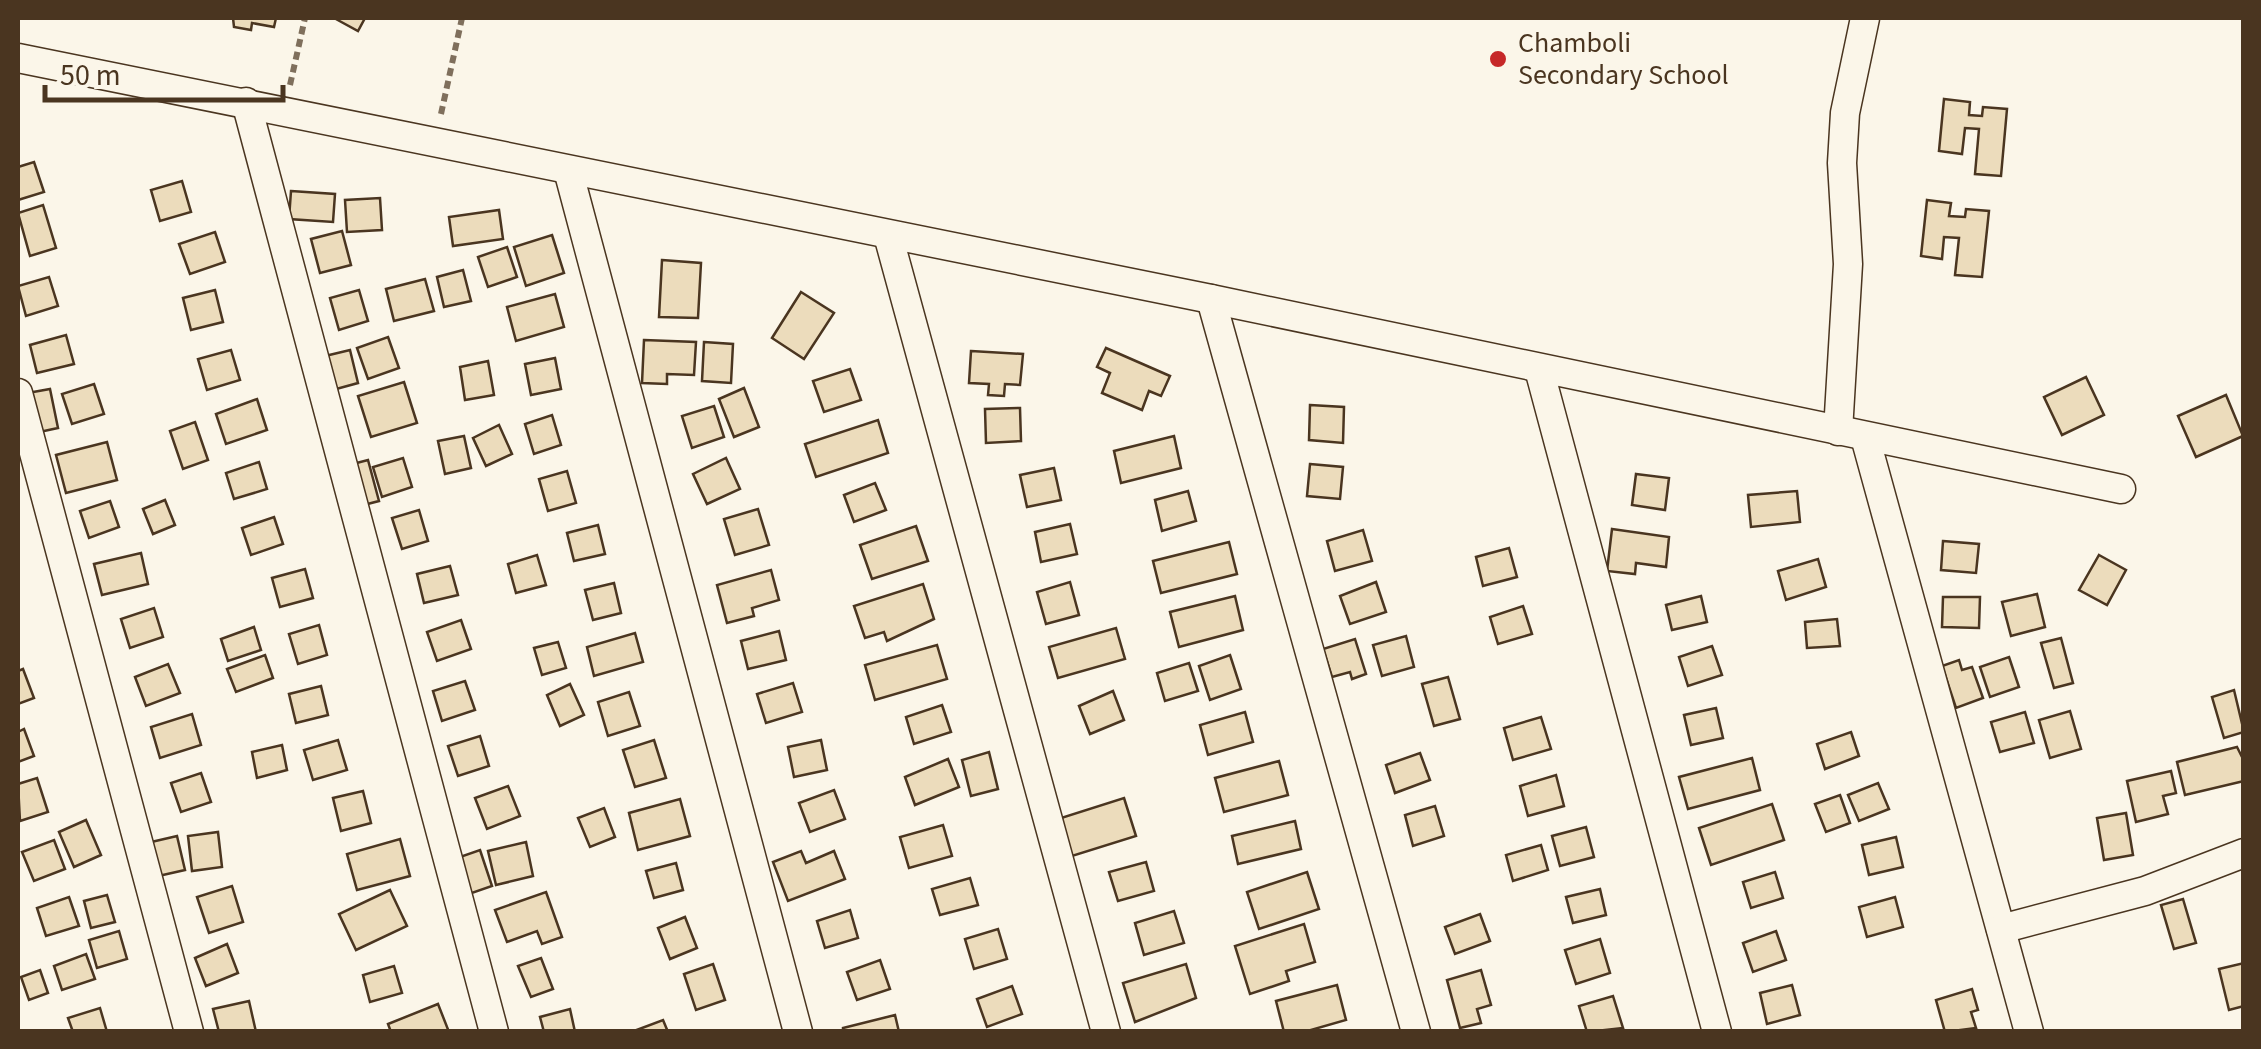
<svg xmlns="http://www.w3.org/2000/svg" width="2261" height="1049" font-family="'Source Sans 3',sans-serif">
  <rect width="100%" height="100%" fill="#fbf6e9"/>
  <!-- building -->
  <g fill="#ecdcbc" stroke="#4a3520" stroke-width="2.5">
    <path d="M 233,18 L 276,18 L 274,27 L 252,23 L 251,30 L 234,27 Z"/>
    <path d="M 334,18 L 365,18 L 358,31 Z"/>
    <path d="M 1944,99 L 1970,102 L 1969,115 L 1982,116 L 1983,107 L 2007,109 L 2001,176 L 1975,174 L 1979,129 L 1965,128 L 1962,154 L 1939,151 Z"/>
    <path d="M 34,162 L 44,192 L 18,200 L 18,167 Z"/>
    <path d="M 182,181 L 191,212 L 160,221 L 151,190 Z"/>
    <path d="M 291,191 L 335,194 L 333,222 L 289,219 Z"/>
    <path d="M 380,198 L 382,230 L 347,232 L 345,200 Z"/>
    <path d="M 1927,200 L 1951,203 L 1949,216 L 1965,217 L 1966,209 L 1989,211 L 1982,277 L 1955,275 L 1959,238 L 1944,237 L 1942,259 L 1921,256 Z"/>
    <path d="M 43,205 L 56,248 L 30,256 L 18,213 Z"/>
    <path d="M 499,210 L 503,239 L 453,246 L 449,217 Z"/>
    <path d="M 342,231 L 351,265 L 320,273 L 311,239 Z"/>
    <path d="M 215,232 L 225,262 L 190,274 L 179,244 Z"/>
    <path d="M 552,235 L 564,273 L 526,286 L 514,247 Z"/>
    <path d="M 507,247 L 517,277 L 488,287 L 478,257 Z"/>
    <path d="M 662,260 L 701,263 L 698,318 L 659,317 Z"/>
    <path d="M 463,270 L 471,301 L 444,307 L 437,277 Z"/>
    <path d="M 49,277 L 58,306 L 26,316 L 18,286 Z"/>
    <path d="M 425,279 L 434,311 L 394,321 L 386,289 Z"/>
    <path d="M 215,290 L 223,322 L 191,330 L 183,298 Z"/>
    <path d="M 359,290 L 368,321 L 339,330 L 330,298 Z"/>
    <path d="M 801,292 L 834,313 L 804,359 L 772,338 Z"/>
    <path d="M 555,294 L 564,327 L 516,341 L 507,307 Z"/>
    <path d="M 66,335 L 74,364 L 37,373 L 30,345 Z"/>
    <path d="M 388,337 L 399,368 L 368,379 L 357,348 Z"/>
    <path d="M 644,340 L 696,342 L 694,375 L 667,374 L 667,384 L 642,383 Z"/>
    <path d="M 704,342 L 733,344 L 731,383 L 702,381 Z"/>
    <path d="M 1106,348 L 1170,376 L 1161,396 L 1149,391 L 1142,410 L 1102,393 L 1110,373 L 1097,367 Z"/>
    <path d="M 231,350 L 240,380 L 207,390 L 198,359 Z"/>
    <path d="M 350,350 L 358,383 L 329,391 L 321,357 Z"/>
    <path d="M 971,351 L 1023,354 L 1020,385 L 1005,384 L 1004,396 L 988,395 L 989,384 L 969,383 Z"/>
    <path d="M 555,358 L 561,389 L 531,395 L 525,364 Z"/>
    <path d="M 488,361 L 494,395 L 465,400 L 460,367 Z"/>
    <path d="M 850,369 L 861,400 L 824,412 L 813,381 Z"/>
    <path d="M 2086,377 L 2104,415 L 2062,435 L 2044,397 Z"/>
    <path d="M 404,382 L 417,423 L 371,437 L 358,396 Z"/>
    <path d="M 94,384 L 104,414 L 72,424 L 62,394 Z"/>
    <path d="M 744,388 L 759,427 L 734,437 L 719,399 Z"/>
    <path d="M 50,389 L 58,428 L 30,434 L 22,394 Z"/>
    <path d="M 2226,395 L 2243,436 L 2196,457 L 2178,416 Z"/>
    <path d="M 257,399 L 267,430 L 226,444 L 216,414 Z"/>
    <path d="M 1310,405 L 1344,407 L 1343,443 L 1309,440 Z"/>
    <path d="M 714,406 L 724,437 L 692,448 L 682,416 Z"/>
    <path d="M 1020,408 L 1021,441 L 986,443 L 985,409 Z"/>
    <path d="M 552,415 L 561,445 L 534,454 L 525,424 Z"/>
    <path d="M 878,420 L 888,453 L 816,477 L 805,444 Z"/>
    <path d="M 195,422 L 208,460 L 183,469 L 170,431 Z"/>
    <path d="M 499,425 L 512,454 L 486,466 L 473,438 Z"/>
    <path d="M 464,436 L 471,468 L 445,474 L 438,441 Z"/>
    <path d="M 1174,436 L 1181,468 L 1121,483 L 1114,451 Z"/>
    <path d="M 107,442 L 117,480 L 66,493 L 56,455 Z"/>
    <path d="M 403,458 L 412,487 L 382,497 L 373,467 Z"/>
    <path d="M 726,458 L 740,489 L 707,504 L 693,474 Z"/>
    <path d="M 368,460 L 379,501 L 356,507 L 345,466 Z"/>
    <path d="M 259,462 L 267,489 L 234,499 L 226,473 Z"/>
    <path d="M 1310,464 L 1343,467 L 1340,499 L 1307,496 Z"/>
    <path d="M 1054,468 L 1061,500 L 1027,507 L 1020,475 Z"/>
    <path d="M 567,471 L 576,503 L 548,511 L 539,479 Z"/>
    <path d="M 1636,474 L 1669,478 L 1665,510 L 1632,505 Z"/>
    <path d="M 875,483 L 886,510 L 854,522 L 844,495 Z"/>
    <path d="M 1188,491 L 1196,521 L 1162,531 L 1155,500 Z"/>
    <path d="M 1797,491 L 1800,522 L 1751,527 L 1748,495 Z"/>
    <path d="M 165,500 L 175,525 L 153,534 L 143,509 Z"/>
    <path d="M 110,501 L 119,527 L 89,538 L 80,511 Z"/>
    <path d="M 758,509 L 769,545 L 735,555 L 724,519 Z"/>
    <path d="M 419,510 L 428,541 L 402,549 L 392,518 Z"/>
    <path d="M 274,517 L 283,544 L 251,555 L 242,528 Z"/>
    <path d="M 1070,524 L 1077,554 L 1041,562 L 1035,532 Z"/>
    <path d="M 598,525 L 605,554 L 574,561 L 567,533 Z"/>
    <path d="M 916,526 L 928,561 L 872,579 L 860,545 Z"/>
    <path d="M 1612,529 L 1669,537 L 1666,567 L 1636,563 L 1635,574 L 1607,571 Z"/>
    <path d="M 1363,530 L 1372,561 L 1335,571 L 1327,541 Z"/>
    <path d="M 1943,541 L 1979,544 L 1976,573 L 1941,570 Z"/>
    <path d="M 1229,542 L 1237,574 L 1161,593 L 1153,561 Z"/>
    <path d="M 1509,548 L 1517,577 L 1483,586 L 1476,557 Z"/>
    <path d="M 141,553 L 148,584 L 102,595 L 94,564 Z"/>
    <path d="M 537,555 L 546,585 L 516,593 L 508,564 Z"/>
    <path d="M 2099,555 L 2126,570 L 2107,605 L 2079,590 Z"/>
    <path d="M 1818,559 L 1826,587 L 1786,600 L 1778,571 Z"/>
    <path d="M 450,566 L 458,595 L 424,603 L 417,574 Z"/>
    <path d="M 305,569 L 313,598 L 280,607 L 272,578 Z"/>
    <path d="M 771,570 L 779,600 L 752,608 L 754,616 L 727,623 L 717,585 Z"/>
    <path d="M 1070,582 L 1079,615 L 1046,624 L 1037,592 Z"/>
    <path d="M 1376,582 L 1386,612 L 1350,624 L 1340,596 Z"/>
    <path d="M 614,583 L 621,613 L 593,620 L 585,590 Z"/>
    <path d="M 923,584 L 934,619 L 887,641 L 884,632 L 865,638 L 854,606 Z"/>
    <path d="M 2037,594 L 2045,627 L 2011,636 L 2002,602 Z"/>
    <path d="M 1235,596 L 1243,630 L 1179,647 L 1170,612 Z"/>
    <path d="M 1701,596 L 1707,622 L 1672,630 L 1666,605 Z"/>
    <path d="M 1943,597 L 1980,597 L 1979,628 L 1942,627 Z"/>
    <path d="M 1523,606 L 1532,634 L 1498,644 L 1490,617 Z"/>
    <path d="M 154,608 L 163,637 L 130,648 L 121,619 Z"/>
    <path d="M 1837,619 L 1840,646 L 1807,648 L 1805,622 Z"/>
    <path d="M 461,620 L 471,649 L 437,661 L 427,632 Z"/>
    <path d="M 319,625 L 327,655 L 298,664 L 289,634 Z"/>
    <path d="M 254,627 L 261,650 L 228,661 L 221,639 Z"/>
    <path d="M 1116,628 L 1125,659 L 1058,678 L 1049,647 Z"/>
    <path d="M 779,631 L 786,660 L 748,669 L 741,641 Z"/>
    <path d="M 635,633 L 643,662 L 594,676 L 587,647 Z"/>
    <path d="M 1406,636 L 1414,667 L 1382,676 L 1373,645 Z"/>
    <path d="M 2061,638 L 2073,683 L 2054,688 L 2041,643 Z"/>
    <path d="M 1355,639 L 1366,674 L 1352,679 L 1350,672 L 1332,677 L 1323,649 Z"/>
    <path d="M 558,642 L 566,668 L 542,675 L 534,648 Z"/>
    <path d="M 937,645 L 947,679 L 875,700 L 865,665 Z"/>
    <path d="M 1712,646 L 1722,675 L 1688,686 L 1679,657 Z"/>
    <path d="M 265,655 L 273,678 L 236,692 L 227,669 Z"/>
    <path d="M 1230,655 L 1241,689 L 1210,700 L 1199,666 Z"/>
    <path d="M 2009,657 L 2019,687 L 1990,697 L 1980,667 Z"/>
    <path d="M 1959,660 L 1962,670 L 1972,667 L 1983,698 L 1956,708 L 1942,666 Z"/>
    <path d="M 1189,663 L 1198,691 L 1165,701 L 1157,673 Z"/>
    <path d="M 168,664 L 180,693 L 146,706 L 135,677 Z"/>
    <path d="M 23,669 L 34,698 L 18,704 L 18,671 Z"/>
    <path d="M 1448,677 L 1460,719 L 1434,726 L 1422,684 Z"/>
    <path d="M 465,681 L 475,710 L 442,721 L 433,691 Z"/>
    <path d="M 793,683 L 802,712 L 766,723 L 757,694 Z"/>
    <path d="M 570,684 L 584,715 L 560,726 L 547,695 Z"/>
    <path d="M 321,686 L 328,715 L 296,723 L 289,694 Z"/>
    <path d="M 2234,690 L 2244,732 L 2224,738 L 2212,697 Z"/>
    <path d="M 1113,691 L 1124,720 L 1090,734 L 1079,706 Z"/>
    <path d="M 629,692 L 640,726 L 608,736 L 598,702 Z"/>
    <path d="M 942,705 L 951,732 L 914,744 L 906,717 Z"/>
    <path d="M 1716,708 L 1723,738 L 1691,745 L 1684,715 Z"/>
    <path d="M 2070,711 L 2081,749 L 2050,758 L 2039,720 Z"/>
    <path d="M 1245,712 L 1253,742 L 1208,755 L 1200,725 Z"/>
    <path d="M 2025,712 L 2034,743 L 2000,752 L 1991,722 Z"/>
    <path d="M 192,714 L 201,745 L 160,758 L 151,727 Z"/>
    <path d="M 1541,717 L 1551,749 L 1513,760 L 1504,728 Z"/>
    <path d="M 24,729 L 34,756 L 18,762 L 18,732 Z"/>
    <path d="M 1851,732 L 1859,756 L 1825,769 L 1817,744 Z"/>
    <path d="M 480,736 L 489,766 L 458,776 L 448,746 Z"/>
    <path d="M 338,740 L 347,770 L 313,780 L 304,750 Z"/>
    <path d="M 654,740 L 666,778 L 635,787 L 623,750 Z"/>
    <path d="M 821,740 L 827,770 L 794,777 L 788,747 Z"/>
    <path d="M 282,745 L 287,770 L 257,778 L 252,752 Z"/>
    <path d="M 2237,747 L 2244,761 L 2244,781 L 2185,795 L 2177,762 Z"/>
    <path d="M 989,752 L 998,789 L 971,796 L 962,760 Z"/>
    <path d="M 1420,753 L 1430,780 L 1395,793 L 1386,765 Z"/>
    <path d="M 1752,758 L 1760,790 L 1688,809 L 1679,777 Z"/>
    <path d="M 948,759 L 959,787 L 915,805 L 905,777 Z"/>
    <path d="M 1279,761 L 1288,795 L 1224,812 L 1215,778 Z"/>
    <path d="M 2171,771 L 2176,793 L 2163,796 L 2168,814 L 2136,822 L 2127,781 Z"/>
    <path d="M 201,773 L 211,802 L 181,812 L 171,783 Z"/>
    <path d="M 1556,775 L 1564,806 L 1528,816 L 1520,786 Z"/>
    <path d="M 37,778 L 48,812 L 20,821 L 18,784 Z"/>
    <path d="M 1878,783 L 1889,809 L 1859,821 L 1848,795 Z"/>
    <path d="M 508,786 L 520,816 L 487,829 L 475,798 Z"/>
    <path d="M 834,790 L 845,819 L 810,832 L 799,803 Z"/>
    <path d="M 363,791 L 371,823 L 341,831 L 333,798 Z"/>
    <path d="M 1840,795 L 1850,823 L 1826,832 L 1815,804 Z"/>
    <path d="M 1124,798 L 1136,836 L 1072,856 L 1061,818 Z"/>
    <path d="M 680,799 L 690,836 L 638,850 L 629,813 Z"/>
    <path d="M 1772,804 L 1784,840 L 1711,865 L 1699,828 Z"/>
    <path d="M 1435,806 L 1444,836 L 1413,846 L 1405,815 Z"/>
    <path d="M 604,808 L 615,837 L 590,847 L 578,818 Z"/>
    <path d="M 2126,813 L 2133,855 L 2104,860 L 2097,818 Z"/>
    <path d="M 86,820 L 101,855 L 74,867 L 59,832 Z"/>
    <path d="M 1295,821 L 1301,849 L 1238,864 L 1232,836 Z"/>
    <path d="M 943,825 L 952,856 L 909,868 L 900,837 Z"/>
    <path d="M 1586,827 L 1594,857 L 1560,866 L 1552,836 Z"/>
    <path d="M 218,832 L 222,867 L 192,871 L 188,836 Z"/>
    <path d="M 177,836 L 185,870 L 154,877 L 147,843 Z"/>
    <path d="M 1896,837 L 1903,867 L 1869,875 L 1862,845 Z"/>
    <path d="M 400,839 L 410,876 L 357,890 L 347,854 Z"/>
    <path d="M 54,840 L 65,869 L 34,881 L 22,852 Z"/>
    <path d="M 526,842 L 533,876 L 496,885 L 488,851 Z"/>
    <path d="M 1541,845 L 1548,870 L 1513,881 L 1506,855 Z"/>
    <path d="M 480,850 L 492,886 L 469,894 L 457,858 Z"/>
    <path d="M 801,851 L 806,863 L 834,851 L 845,879 L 788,901 L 773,862 Z"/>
    <path d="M 1146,862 L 1154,891 L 1118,901 L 1109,872 Z"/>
    <path d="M 676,863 L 683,890 L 654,898 L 646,871 Z"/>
    <path d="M 1307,872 L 1319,909 L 1259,929 L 1247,892 Z"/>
    <path d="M 1775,872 L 1783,898 L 1751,908 L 1743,882 Z"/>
    <path d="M 970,878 L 978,905 L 940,915 L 932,889 Z"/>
    <path d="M 232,886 L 243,922 L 209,933 L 197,897 Z"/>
    <path d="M 1600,889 L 1606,915 L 1573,923 L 1566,897 Z"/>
    <path d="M 390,890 L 407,926 L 356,950 L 339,914 Z"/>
    <path d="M 546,892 L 562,937 L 542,944 L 537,931 L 507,942 L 495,910 Z"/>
    <path d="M 107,895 L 115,922 L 91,928 L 84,901 Z"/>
    <path d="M 69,897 L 79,926 L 46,936 L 37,908 Z"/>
    <path d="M 1895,897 L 1903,927 L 1867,937 L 1859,907 Z"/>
    <path d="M 2183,899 L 2196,943 L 2174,949 L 2161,905 Z"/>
    <path d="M 850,910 L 858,938 L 825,948 L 817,921 Z"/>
    <path d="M 1174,911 L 1184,943 L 1144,955 L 1135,923 Z"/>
    <path d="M 1480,914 L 1490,941 L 1455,954 L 1445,927 Z"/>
    <path d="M 685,917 L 697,948 L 670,959 L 658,928 Z"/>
    <path d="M 1304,924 L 1315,962 L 1286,971 L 1289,981 L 1250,994 L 1235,946 Z"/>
    <path d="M 998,929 L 1007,959 L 974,969 L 965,939 Z"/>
    <path d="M 119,931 L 127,959 L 97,968 L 89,940 Z"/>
    <path d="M 1776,931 L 1786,960 L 1753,972 L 1743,943 Z"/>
    <path d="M 1600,939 L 1610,973 L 1576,984 L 1565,950 Z"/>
    <path d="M 227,944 L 238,973 L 206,986 L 195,958 Z"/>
    <path d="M 86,954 L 95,979 L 62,990 L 54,966 Z"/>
    <path d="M 541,958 L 553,989 L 531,997 L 518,966 Z"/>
    <path d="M 880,960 L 890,989 L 857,1000 L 847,972 Z"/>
    <path d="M 2244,963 L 2244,1006 L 2229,1010 L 2219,969 Z"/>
    <path d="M 713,964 L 725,1000 L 696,1010 L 684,974 Z"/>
    <path d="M 1186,964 L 1196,998 L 1135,1022 L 1123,983 Z"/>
    <path d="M 394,966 L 402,993 L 370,1002 L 363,975 Z"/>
    <path d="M 40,970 L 48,993 L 29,1000 L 21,977 Z"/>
    <path d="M 1481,970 L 1491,1005 L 1477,1009 L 1481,1023 L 1460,1028 L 1447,980 Z"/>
    <path d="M 1337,985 L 1346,1020 L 1304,1032 L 1284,1032 L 1276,1001 Z"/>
    <path d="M 1792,985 L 1800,1015 L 1767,1024 L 1760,993 Z"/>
    <path d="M 1012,986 L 1022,1014 L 987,1027 L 977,999 Z"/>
    <path d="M 1972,989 L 1978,1010 L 1971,1012 L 1976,1028 L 1945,1032 L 1936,1000 Z"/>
    <path d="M 1613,996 L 1623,1028 L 1587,1032 L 1579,1006 Z"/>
    <path d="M 249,1001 L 256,1032 L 219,1032 L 213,1009 Z"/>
    <path d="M 438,1004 L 449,1032 L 391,1032 L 388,1024 Z"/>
    <path d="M 100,1008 L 107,1032 L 73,1032 L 68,1018 Z"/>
    <path d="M 570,1009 L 575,1032 L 544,1032 L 540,1017 Z"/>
    <path d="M 895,1015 L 899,1032 L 843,1032 L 843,1028 Z"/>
    <path d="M 663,1020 L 668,1032 L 634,1031 Z"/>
  </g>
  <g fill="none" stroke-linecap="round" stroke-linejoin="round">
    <defs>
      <g id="minor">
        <path d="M 18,58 L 1211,299 L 2121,489"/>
        <path d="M 246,102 L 494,1032"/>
        <path d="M 568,170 L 798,1032"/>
        <path d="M 888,235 L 1106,1032"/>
        <path d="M 1211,299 L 1416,1032"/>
        <path d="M 1539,369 L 1717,1032"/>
        <path d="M 18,393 L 189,1032"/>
        <path d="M 1838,431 L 1848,264 L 1842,163 L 1845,113 L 1865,18"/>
        <path d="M 1865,437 L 2029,1032"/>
        <path d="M 2001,929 L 2145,891 L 2244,853"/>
      </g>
    </defs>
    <!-- minor casing -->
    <use href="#minor" stroke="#4a3520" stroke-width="31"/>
    <!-- path -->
    <g stroke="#7f6f5c" stroke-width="6" stroke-dasharray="8 5" stroke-linecap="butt">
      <path d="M 290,85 L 305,18"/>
      <path d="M 441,114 L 462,18"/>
    </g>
    <!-- minor -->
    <use href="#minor" stroke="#fbf6e9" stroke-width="28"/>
  </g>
  <!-- markers -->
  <circle fill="#c62828" stroke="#fbf6e9" stroke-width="4" cx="1498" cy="59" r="10"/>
  <g text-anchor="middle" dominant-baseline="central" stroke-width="8" stroke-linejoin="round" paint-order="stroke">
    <!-- poi labels -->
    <g font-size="28" fill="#4a3520" stroke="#fbf6e9" text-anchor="start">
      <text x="1518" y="43">Chamboli<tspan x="1518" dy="32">Secondary School</tspan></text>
    </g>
  </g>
  <!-- border -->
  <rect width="2261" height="1049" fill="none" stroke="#4a3520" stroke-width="40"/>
  <!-- scale -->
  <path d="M45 85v15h238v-15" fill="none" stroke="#4a3520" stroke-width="5"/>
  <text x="60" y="85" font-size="30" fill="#4a3520" stroke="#fbf6e9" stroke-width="8" paint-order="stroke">50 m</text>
</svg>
